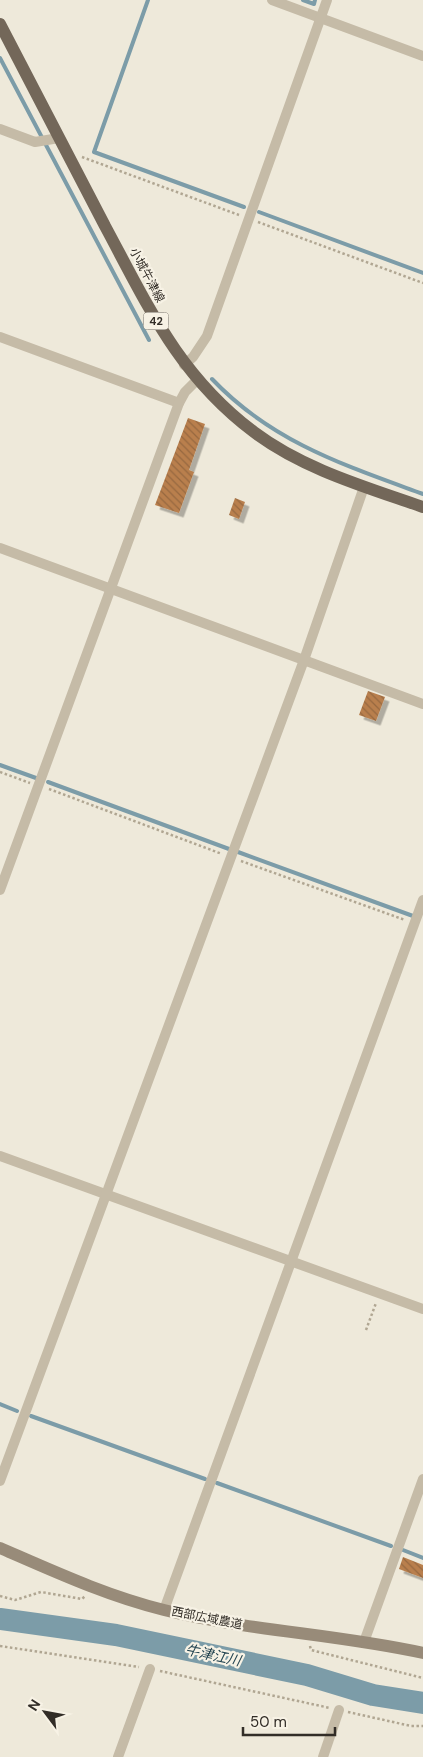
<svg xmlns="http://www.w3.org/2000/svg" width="423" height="1757" font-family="'DM Sans','Noto Sans JP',sans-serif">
  <defs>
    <pattern id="building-back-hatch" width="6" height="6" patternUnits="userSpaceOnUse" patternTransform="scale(1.25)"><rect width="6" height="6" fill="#b97f4d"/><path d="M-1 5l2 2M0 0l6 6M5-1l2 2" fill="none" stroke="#976840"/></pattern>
    <filter id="shadow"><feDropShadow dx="4.5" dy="4.5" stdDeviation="0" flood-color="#0004"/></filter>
  </defs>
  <rect width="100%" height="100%" fill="#eee9da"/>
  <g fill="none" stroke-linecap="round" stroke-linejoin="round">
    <!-- stream -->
    <g stroke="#7c9ca8" stroke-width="4">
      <path d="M 148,0 L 94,152 L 244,207"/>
      <path d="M 303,0 L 314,4 L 315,0"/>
      <path d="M 0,58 L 149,340"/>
      <path d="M 259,212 L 423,273"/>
      <path d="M 212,379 C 272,442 344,465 423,494"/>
      <path d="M 0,765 L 36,778"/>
      <path d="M 48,782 L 229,849"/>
      <path d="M 238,852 L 413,916"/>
      <path d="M 0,1404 L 17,1411"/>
      <path d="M 31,1416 L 205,1479"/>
      <path d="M 217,1483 L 391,1546"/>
      <path d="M 403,1550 L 423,1558"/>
    </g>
    <!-- river -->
    <path stroke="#7c9ca8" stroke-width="22" d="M 0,1619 L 116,1635 L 307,1675 L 373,1695 L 423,1703"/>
  </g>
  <!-- building -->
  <g fill="url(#building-back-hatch)" filter="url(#shadow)">
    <path d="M 188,418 L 205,424 L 189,470 L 194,472 L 179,513 L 155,505 Z"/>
    <path d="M 235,498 L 245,502 L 239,519 L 229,515 Z"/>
    <path d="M 368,691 L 385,697 L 376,721 L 359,715 Z"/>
    <path d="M 403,1557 L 423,1565 L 423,1578 L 399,1569 Z"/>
  </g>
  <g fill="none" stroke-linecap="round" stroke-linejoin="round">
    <!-- path -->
    <g stroke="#b0a692" stroke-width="2.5" stroke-dasharray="2.5 2.5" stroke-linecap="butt">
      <path d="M 82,157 L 239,215"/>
      <path d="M 258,222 L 423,283"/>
      <path d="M 0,772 L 30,783"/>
      <path d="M 49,789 L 222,854"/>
      <path d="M 241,861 L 405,920"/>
      <path d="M 366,1330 L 376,1303"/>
      <path d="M 0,1596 L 15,1600 L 41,1592 L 82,1599 L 85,1596"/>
      <path d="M 0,1646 L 139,1667"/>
      <path d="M 310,1646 L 311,1650 L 423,1678"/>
      <path d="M 160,1671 L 330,1708"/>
      <path d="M 348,1712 L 411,1726 L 423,1726"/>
    </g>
    <!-- street -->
    <g stroke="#c5bba7" stroke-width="10">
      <path d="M 272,0 L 423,56"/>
      <path d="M 0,129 L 35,142 L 59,138"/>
      <path d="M 0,337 L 179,403"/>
      <path d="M 184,365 L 193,357 L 207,336 L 327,0"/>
      <path d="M 0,548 L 423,704"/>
      <path d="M 0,890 L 179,403 L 185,392 L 197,380"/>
      <path d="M 0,1156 L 423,1309"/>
      <path d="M 0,1481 L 304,660 L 364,487"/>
      <path d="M 164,1610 L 423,900"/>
      <path d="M 364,1642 L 423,1479"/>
      <path d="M 118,1757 L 150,1669"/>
      <path d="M 323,1757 L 339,1710"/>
    </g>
    <!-- secondary -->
    <path stroke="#988b79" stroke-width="12" d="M 0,1548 C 53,1571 107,1596 164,1610 C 249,1631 337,1634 423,1653"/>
    <!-- primary -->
    <path stroke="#736759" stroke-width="12" d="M 0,24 C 35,92 70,159 105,226 C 148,306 179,376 254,432 C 303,469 366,487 423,507"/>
  </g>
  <g text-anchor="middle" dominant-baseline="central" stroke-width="4.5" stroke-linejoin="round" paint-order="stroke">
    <!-- shield labels -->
    <rect fill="#f7f2e5" stroke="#6d6860" stroke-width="1" x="143.5" y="312.5" width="25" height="17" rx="4"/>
    <g font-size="11" font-weight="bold" fill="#322d27">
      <text x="156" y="321">42</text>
    </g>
    <!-- street labels -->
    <g font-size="12" fill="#322d27" stroke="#f7f2e5">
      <text transform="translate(147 275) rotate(62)">小城牛津線</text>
      <text transform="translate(207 1618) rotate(11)">西部広域農道</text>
    </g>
    <!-- water labels -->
    <g font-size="14" font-style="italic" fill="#21424f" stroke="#f7f2e5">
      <text transform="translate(213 1655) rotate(12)">牛津江川</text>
    </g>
  </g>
  <!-- north arrow -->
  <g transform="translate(45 1712) rotate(302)" stroke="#f7f2e5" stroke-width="4" paint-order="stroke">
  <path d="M0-4L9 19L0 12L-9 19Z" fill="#322d27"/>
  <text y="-8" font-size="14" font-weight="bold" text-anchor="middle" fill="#322d27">N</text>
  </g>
  <!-- scale -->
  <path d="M243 1727v8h92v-8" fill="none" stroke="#322d27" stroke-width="2.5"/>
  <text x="250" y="1727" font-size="15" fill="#322d27" stroke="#f7f2e5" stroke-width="4" paint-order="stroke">50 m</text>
</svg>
